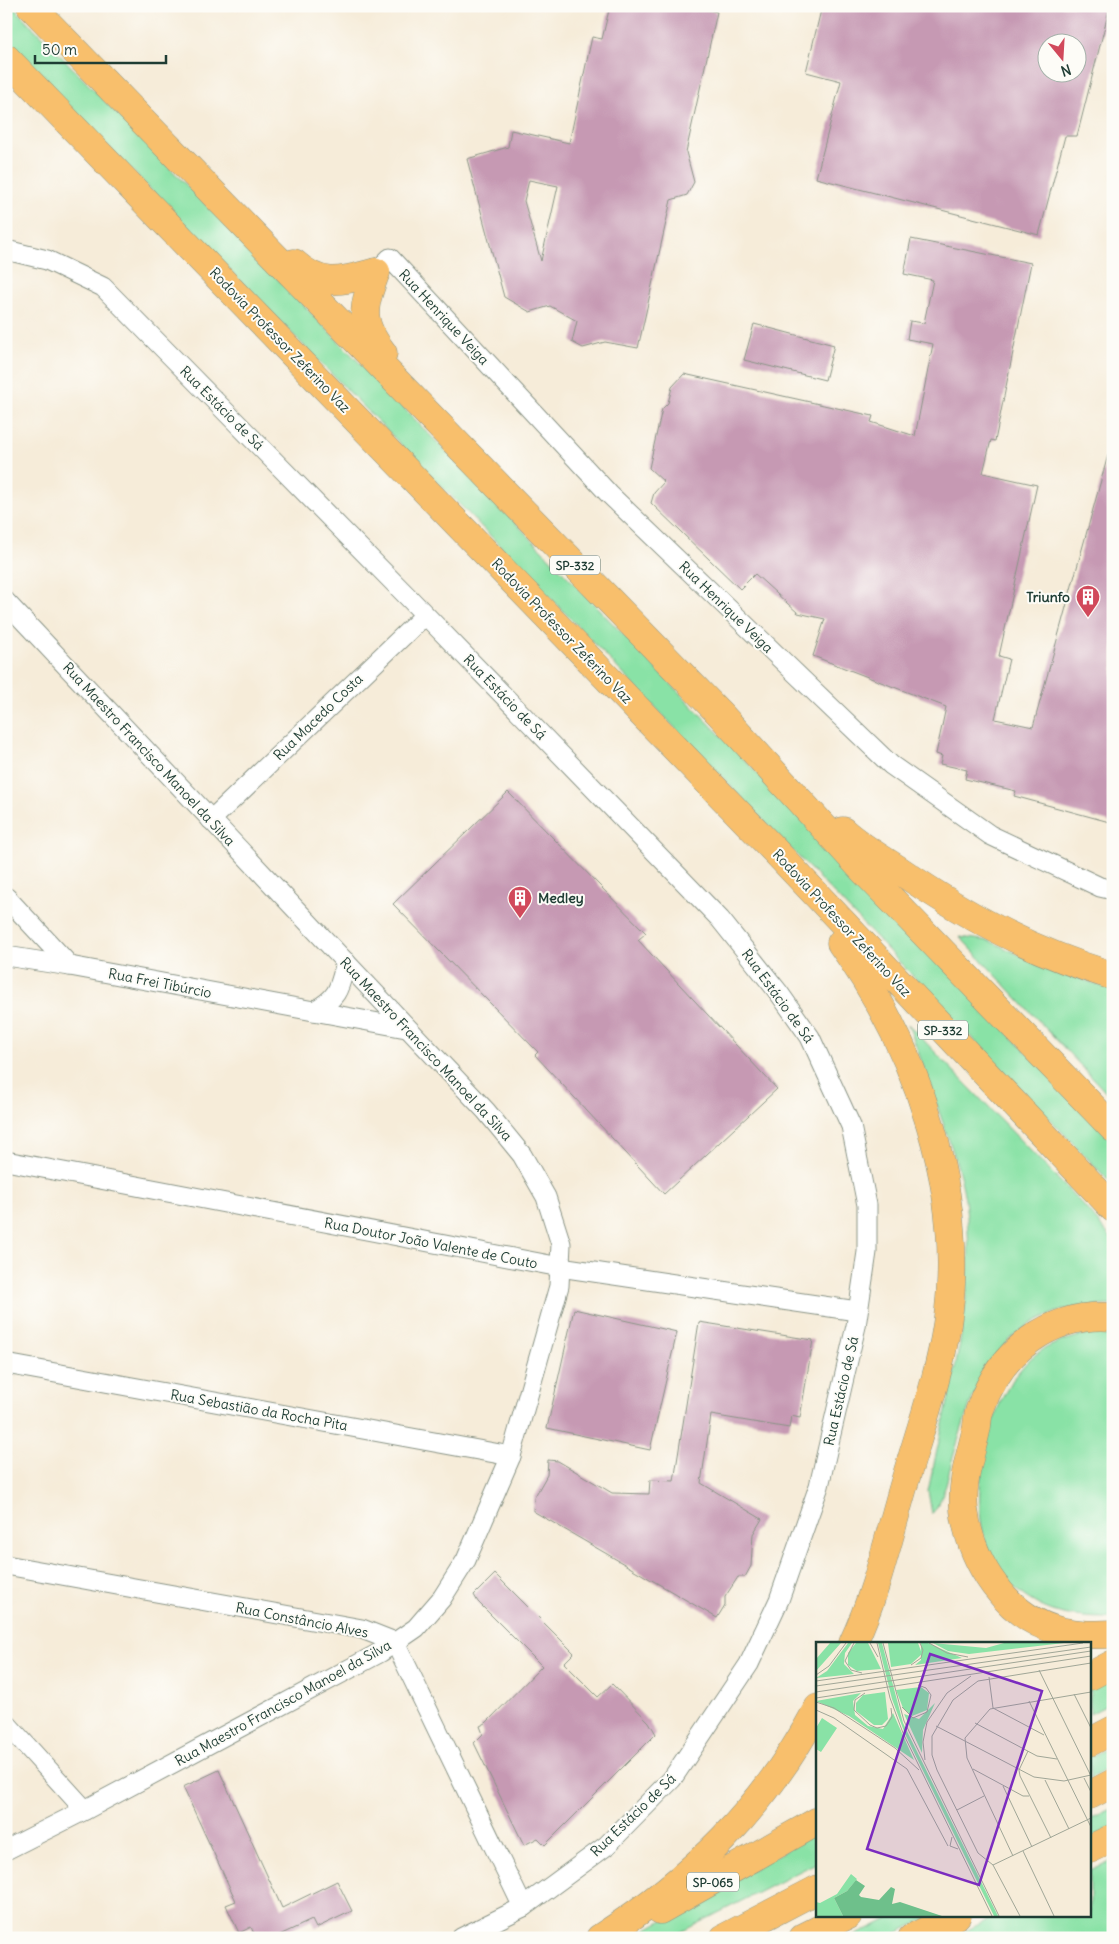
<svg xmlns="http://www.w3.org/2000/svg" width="1119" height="1944" font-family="Delius,sans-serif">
  <rect width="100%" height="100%" fill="#fdfcf7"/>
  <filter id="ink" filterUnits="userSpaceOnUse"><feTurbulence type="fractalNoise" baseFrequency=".02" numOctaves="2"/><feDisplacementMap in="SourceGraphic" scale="10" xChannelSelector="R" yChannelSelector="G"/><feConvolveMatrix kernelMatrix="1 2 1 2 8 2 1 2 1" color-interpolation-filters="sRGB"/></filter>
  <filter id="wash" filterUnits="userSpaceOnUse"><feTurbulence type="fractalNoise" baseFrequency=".0096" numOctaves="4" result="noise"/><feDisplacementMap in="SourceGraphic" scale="20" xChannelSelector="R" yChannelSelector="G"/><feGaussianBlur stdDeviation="1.12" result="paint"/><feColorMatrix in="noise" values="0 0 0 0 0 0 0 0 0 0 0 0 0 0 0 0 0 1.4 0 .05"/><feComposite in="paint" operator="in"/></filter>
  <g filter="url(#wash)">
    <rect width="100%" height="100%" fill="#f6ecd9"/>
    <!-- green -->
    <g fill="#89e2a6" stroke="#54906d">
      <path d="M 6,6 L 12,6 L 537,545 L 1113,1142 L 1113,1185 L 518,564 L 6,42 Z"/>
      <path d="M 960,937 L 990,941 L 1041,965 L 1113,990 L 1113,1100 Z"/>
      <path d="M 908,1024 L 1083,1205 L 1113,1240 L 1113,1305 C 1096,1306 1076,1306 1060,1311 C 990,1333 973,1391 954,1454 C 947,1476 946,1496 932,1514 L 928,1491 C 948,1395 979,1298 965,1200 C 961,1172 951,1146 942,1120 C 931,1088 920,1056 908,1024 Z"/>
      <path d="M 1101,1331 L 1113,1332 L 1112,1618 C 1090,1618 1065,1617 1045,1608 C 982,1579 972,1518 984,1456 C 991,1421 1003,1387 1028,1361 C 1047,1342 1076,1337 1101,1331 Z"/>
      <path d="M 1113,1676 L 1113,1702 L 1090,1714 L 1090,1687 Z"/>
      <path d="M 1113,1745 L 1113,1766 L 1090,1778 L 1090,1757 Z"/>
      <path d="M 1113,1808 L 1113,1827 L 1090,1838 L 1090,1819 Z"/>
      <path d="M 818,1832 L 818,1862 L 669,1938 L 631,1938 Z"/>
      <path d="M 1113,1860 L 1113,1938 L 951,1938 L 998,1915 L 1090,1915 L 1090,1870 Z"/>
      <path d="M 896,1915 L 933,1915 L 887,1938 L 850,1938 Z"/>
    </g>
    <g id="blocks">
      <!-- building -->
      <g fill="#c699b3" fill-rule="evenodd">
        <path d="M 610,6 L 690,6 L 717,12 L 686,152 L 694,182 L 687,195 L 671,200 L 638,348 L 605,342 L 583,348 L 572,342 L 577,321 L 550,306 L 530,312 L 504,297 L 467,159 L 508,147 L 511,130 L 569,143 L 592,37 L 602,39 ZM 529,180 L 558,186 L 541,261 L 524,201 Z"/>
        <path d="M 822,6 L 1110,6 L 1077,136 L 1065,136 L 1039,235 L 816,178 L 841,81 L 806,72 ZM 1046,42 L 1076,42 L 1076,72 L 1046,72 Z"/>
        <path d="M 911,239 L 1031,263 L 995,441 L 991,440 L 983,473 L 1037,485 L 999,656 L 1009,659 L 995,719 L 1033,727 L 1108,455 L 1113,456 L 1113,823 L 1014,796 L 1016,791 L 965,779 L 967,770 L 940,764 L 942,756 L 936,754 L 946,707 L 813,656 L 825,619 L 798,613 L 755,574 L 740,589 L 651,503 L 654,493 L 664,482 L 649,468 L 662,409 L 668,403 L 672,387 L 684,374 L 873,416 L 871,422 L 915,436 L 933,344 L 907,339 L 910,321 L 924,323 L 933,280 L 904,274 Z"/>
        <path d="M 754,324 L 834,345 L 825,380 L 744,360 Z"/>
        <path d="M 508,792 L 646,933 L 638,940 L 777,1089 L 664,1194 L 535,1055 L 538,1052 L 393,904 Z"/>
        <path d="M 574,1309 L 677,1332 L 650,1450 L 547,1428 Z"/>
        <path d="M 699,1322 L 813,1340 L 800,1418 L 791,1416 L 789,1428 L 711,1415 L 701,1483 L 762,1519 L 753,1534 L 751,1566 L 745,1577 L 738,1577 L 725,1597 L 725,1605 L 717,1618 L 533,1511 L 534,1498 L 547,1475 L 548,1460 L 558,1461 L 612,1493 L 649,1494 L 650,1480 L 674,1481 Z"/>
        <path d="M 495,1574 L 574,1653 L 564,1663 L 598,1697 L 612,1684 L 649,1722 L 656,1734 L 545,1845 L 538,1838 L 524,1845 L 474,1743 L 483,1734 L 480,1726 L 486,1723 L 542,1666 L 478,1602 L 474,1595 Z"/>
        <path d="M 219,1770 L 282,1908 L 337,1881 L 352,1911 L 316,1928 L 312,1920 L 273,1938 L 256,1938 L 251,1927 L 239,1933 L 226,1905 L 236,1901 L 183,1787 Z"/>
      </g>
    </g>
  </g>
  <g filter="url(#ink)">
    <use href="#blocks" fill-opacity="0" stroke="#8a9486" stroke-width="1"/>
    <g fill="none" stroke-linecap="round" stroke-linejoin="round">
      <defs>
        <g id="minor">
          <path d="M 6,250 L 47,260 L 103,287 L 408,597 L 720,919 L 779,993 L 810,1037 L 851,1126 L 867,1205 L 867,1252 L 856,1326 L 819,1486 L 779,1600 L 749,1664 L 672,1779 L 606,1846 L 523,1907 L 461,1938"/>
          <path d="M 376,272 L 390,258 L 609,494 L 891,765 L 990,835 L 1100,887 L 1113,890"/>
          <path d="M 6,602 L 486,1111 L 522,1155 L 546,1197 L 561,1244 L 559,1286 L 511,1456 L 466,1560 L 442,1598 L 416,1628 L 381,1652 L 85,1810 L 6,1850"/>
          <path d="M 211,820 L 425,615"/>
          <path d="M 6,897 L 70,966"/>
          <path d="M 6,956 L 70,966 L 406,1028"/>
          <path d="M 314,1011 C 339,997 339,989 346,962"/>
          <path d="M 6,1161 L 560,1267 L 857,1311"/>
          <path d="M 6,1364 L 511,1456"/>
          <path d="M 6,1565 L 362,1629 L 395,1642 L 523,1907"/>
          <path d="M 6,1723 L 85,1810"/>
        </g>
        <g id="highway">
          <path d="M 31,6 L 720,714 L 864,871 L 1113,1128"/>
          <path d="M 6,58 L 775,851 L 1113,1208"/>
          <path d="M 294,263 C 323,289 342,281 376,272"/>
          <path d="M 376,272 C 363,307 358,321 383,353"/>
          <path d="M 843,831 C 859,846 881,858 899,870 C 969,918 1031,951 1113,976"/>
          <path d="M 841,943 C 917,1049 967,1193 947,1324 C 939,1378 920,1429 905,1481 C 889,1535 877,1592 853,1643"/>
          <path d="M 1113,1317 C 1051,1312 1000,1351 980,1409 C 977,1416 978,1424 976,1431 C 970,1457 961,1482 964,1510 C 971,1562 1006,1618 1060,1631 C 1078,1635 1095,1635 1113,1634"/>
          <path d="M 1090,1676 L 1113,1664"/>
          <path d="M 1090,1742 L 1113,1730"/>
          <path d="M 1090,1795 L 1113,1783"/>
          <path d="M 1090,1849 L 1113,1838"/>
          <path d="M 660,1910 L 818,1821"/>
          <path d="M 600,1938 C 692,1879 766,1806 818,1708"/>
          <path d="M 724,1938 L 818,1889"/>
          <path d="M 802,1938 L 848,1915"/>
          <path d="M 912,1938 L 957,1915"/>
        </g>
      </defs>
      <!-- minor casing -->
      <use href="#minor" stroke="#8a9486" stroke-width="21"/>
      <!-- highway casing -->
      <use href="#highway" stroke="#8a9486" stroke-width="29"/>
      <!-- minor -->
      <use href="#minor" stroke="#fff" stroke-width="19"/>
      <!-- highway -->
      <use href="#highway" stroke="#f8bf6c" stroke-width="28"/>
    </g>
  </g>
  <!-- icons -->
  <defs>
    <symbol id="building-pin" viewBox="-11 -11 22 30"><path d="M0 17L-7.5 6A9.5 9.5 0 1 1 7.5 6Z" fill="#d1495b" stroke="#fdfcf7"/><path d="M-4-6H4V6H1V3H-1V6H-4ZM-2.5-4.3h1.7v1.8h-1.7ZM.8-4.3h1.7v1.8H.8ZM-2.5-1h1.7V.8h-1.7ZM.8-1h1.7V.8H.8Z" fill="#fff"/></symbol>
  </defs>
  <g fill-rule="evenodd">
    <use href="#building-pin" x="1074" y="583" width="28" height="38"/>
    <use href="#building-pin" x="506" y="884" width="28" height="38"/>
  </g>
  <g text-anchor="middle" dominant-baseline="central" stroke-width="4" stroke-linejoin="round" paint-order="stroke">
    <!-- shield labels -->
    <g fill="#fdfcf7" stroke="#62766e" stroke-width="1">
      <rect x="550" y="555.5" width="50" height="19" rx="4"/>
      <rect x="918" y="1020.5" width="50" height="19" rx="4"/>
      <rect x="687" y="1872.5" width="52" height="19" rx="4"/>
    </g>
    <g font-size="12" font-weight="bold" fill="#1f3d34">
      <text x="575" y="565">SP-332</text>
      <text x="943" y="1030">SP-332</text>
      <text x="713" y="1882">SP-065</text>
    </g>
    <!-- street labels -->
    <g font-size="14" fill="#1f3d34" stroke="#fdfcf7">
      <text transform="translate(444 317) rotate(47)">Rua Henrique Veiga</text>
      <text transform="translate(280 340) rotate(46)">Rodovia Professor Zeferino Vaz</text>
      <text transform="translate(222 408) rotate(45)">Rua Estácio de Sá</text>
      <text transform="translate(726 607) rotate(44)">Rua Henrique Veiga</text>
      <text transform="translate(562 631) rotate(46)">Rodovia Professor Zeferino Vaz</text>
      <text transform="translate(505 697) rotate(46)">Rua Estácio de Sá</text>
      <text transform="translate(318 717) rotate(-44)">Rua Macedo Costa</text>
      <text transform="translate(149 754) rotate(47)">Rua Maestro Francisco Manoel da Silva</text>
      <text transform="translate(842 923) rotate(47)">Rodovia Professor Zeferino Vaz</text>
      <text transform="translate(160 983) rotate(11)">Rua Frei Tibúrcio</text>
      <text transform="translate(778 996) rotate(54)">Rua Estácio de Sá</text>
      <text transform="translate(426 1049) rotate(47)">Rua Maestro Francisco Manoel da Silva</text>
      <text transform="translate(431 1243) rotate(11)">Rua Doutor João Valente de Couto</text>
      <text transform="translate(841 1391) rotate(-77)">Rua Estácio de Sá</text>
      <text transform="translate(259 1410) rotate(10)">Rua Sebastião da Rocha Pita</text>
      <text transform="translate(302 1620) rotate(11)">Rua Constâncio Alves</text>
      <text transform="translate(283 1703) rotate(-29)">Rua Maestro Francisco Manoel da Silva</text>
      <text transform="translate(633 1815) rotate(-44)">Rua Estácio de Sá</text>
    </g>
    <!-- poi labels -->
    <g font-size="14" font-weight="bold" fill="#1f3d34" stroke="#fdfcf7" text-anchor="end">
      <text x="1070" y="597">Triunfo</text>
      <text x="538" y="898" text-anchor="start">Medley</text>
    </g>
  </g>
  <!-- overview -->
  <g transform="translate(816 1642)">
    <rect width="275" height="275" fill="#f6ecd9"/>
    <path d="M 14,1 L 25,1 L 0,29 L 0,17 ZM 32,1 L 36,1 L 29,11 L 28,22 L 38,32 L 0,36 L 11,29 ZM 40,1 L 52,1 L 65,27 L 41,29 L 32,23 L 32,11 ZM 62,1 L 66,1 L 87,81 L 182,274 L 178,274 L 89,92 L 76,57 ZM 72,1 L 102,1 L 106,12 L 95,22 L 75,25 ZM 105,1 L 112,1 L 146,16 L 99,23 L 105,18 ZM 117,1 L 170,6 L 188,1 L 248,1 L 153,12 L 132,9 ZM 105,45 L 113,51 L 111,68 L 96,74 L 87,66 L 80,48 ZM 69,50 L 72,77 L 66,83 L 58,83 L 40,69 L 40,61 L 47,53 ZM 45,51 L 37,59 L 39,73 L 52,84 L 67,87 L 77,71 L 98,118 L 33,74 L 0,59 ZM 119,61 L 107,88 L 106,111 L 88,72 L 103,77 ZM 6,76 L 21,86 L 5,110 L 0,107 L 0,86 ZM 35,232 L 41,237 L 31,249 L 18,256 L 27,274 L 0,274 L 0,260 L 4,261 L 21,252 Z" fill="#89e2a6"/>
    <path d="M 40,238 L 49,244 L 43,253 L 45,255 L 63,258 L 75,245 L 79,247 L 76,262 L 84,260 L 126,274 L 27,274 L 18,256 L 31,249 Z" fill="#6ec08b"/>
    <path fill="none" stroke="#a0a697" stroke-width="1" d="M 38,1 L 29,19 L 35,28 L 46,31M 54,1 L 62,15M 61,1 L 74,56 L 87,91 L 176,274M 67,1 L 88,79 L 183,274M 113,1 L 131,11 L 152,15M 95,23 L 105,16 L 107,8 L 104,1M 223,28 L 275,134M 0,33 L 13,24 L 30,1M 173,35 L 177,66 L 228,93M 0,39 L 267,1M 0,44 L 275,5M 0,50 L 275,9M 49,51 L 39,58 L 38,68 L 54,83 L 61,86 L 70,84 L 76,75 L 75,66M 258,52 L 275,86M 0,56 L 275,14M 213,59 L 275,185M 0,60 L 18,66 L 79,106 L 103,128M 86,65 L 97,76 L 111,70 L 115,53 L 110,46 L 102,43M 0,68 L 18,76 L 91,127 L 132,204M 159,81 L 221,114 L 241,117M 120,84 L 218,135 L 248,139 L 275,133M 212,109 L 203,128 L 204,134 L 235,196M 109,118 L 107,100 L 111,80 L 131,51 L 155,34M 157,127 L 207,154 L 213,154M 268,136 L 275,150M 229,138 L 253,187M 187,144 L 216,205M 141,168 L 168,154M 136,195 L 134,204 L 142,207M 207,209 L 238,274M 197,214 L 151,116 L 149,96 L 174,67 L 275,50M 177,223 L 275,176M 204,274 L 177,223 L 162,211 L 121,128 L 116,113 L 116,94 L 137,58 L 162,39 L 275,21"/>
    <path fill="#7b2cbf" fill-opacity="0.15" stroke="#7b2cbf" stroke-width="2.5" d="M 114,12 L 226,49 L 163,243 L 51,207 Z"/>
    <rect width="275" height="275" fill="none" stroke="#1f3d34" stroke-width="2.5"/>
  </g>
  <!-- margin -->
  <rect width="1119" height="1944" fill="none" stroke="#fdfcf7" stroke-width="25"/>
  <!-- north arrow -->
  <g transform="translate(1062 58) rotate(162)"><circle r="24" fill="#fdfcf7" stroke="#a4b0a9"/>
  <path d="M0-4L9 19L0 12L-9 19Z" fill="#d1495b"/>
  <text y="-8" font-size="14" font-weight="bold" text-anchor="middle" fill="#1f3d34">N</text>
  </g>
  <!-- scale -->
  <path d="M35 55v8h131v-8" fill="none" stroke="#1f3d34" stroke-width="2.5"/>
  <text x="42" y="55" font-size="15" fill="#1f3d34" stroke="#fdfcf7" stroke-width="4" paint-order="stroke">50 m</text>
</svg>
